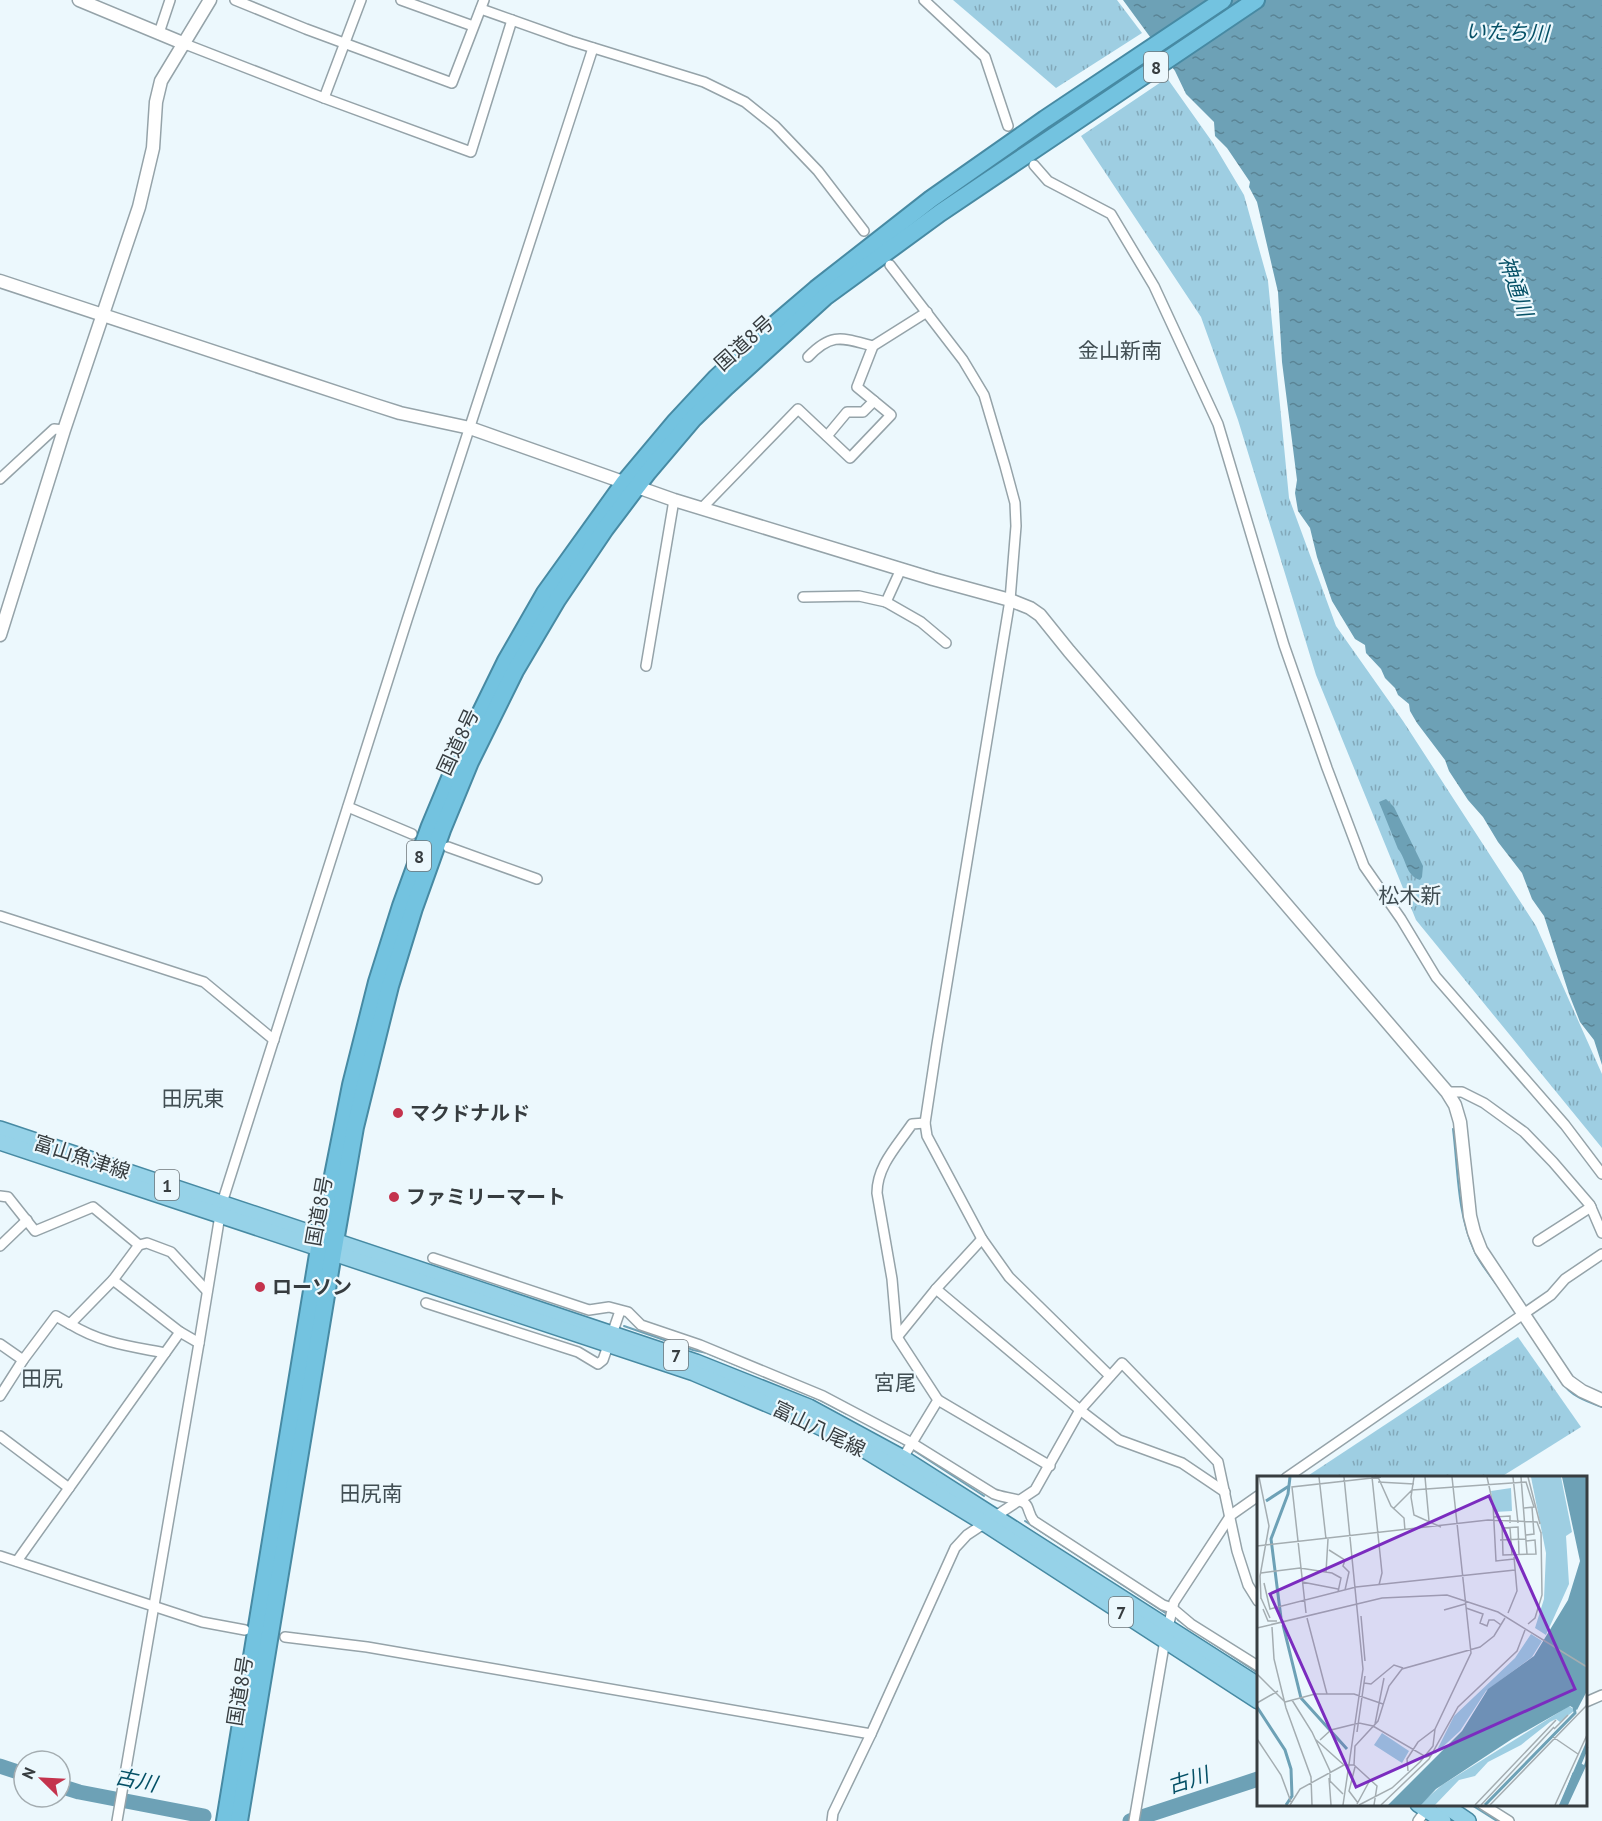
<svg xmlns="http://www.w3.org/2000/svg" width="1602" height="1821" font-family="'PT Sans','Noto Sans JP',sans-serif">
  <defs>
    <pattern id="grass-tufts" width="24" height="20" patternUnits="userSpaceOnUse" patternTransform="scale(1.5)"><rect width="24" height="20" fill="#9ecee2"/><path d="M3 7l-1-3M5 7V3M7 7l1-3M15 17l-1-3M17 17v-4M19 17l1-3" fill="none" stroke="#82a8b9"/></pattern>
    <pattern id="water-ripples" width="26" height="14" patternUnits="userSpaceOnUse" patternTransform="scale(1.5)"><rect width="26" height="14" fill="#6da1b6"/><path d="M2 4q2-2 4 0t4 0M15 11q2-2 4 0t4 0" fill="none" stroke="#5a8495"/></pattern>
  </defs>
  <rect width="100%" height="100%" fill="#ecf8fd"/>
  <!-- grass -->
  <g fill="url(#grass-tufts)">
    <path d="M 953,0 L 1117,0 L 1142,33 L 1056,88 Z"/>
    <path d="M 1167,78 L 1213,143 L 1244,195 L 1268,281 L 1289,498 L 1336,626 L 1403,721 L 1536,926 L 1602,1074 L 1602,1148 L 1416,920 L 1316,675 L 1238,420 L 1201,317 L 1081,136 Z"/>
    <path d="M 1518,1337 L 1581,1427 L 1501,1477 L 1310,1478 L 1309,1475 Z"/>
  </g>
  <!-- water -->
  <g fill="url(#water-ripples)">
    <path d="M 1123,0 L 1602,0 L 1602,1065 L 1594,1040 L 1580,1022 L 1569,994 L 1544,916 L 1532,899 L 1522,873 L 1498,842 L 1483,817 L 1468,800 L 1449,771 L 1445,760 L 1417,723 L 1410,711 L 1409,704 L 1398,695 L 1395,688 L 1385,678 L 1381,669 L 1366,653 L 1365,645 L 1355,639 L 1332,601 L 1317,557 L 1310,528 L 1298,511 L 1295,493 L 1297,480 L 1282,362 L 1278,292 L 1257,202 L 1249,187 L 1250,182 L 1227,148 L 1215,136 L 1214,122 L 1186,94 L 1175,71 Z"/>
    <path d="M 1386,799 L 1394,807 L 1423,866 L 1422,877 L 1420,880 C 1405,875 1407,860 1398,849 L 1379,802 Z"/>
  </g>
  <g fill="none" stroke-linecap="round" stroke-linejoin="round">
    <!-- stream -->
    <g stroke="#6da1b6" stroke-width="2">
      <path d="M 768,523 L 944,576"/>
      <path d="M 1155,743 L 1302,914"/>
      <path d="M 1453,1129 C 1458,1169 1457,1213 1474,1250 C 1479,1262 1489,1274 1497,1285"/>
      <path d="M 624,1326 L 693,1350 L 707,1353 L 812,1396 L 847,1414"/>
      <path d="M 1562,1382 C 1570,1396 1588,1402 1602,1407"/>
      <path d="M 871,1426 L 906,1445"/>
      <path d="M 910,1448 L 984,1496"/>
      <path d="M 1025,1521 L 1167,1614"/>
      <path d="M 1178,1620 L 1188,1627"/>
      <path d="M 1203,1637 L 1258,1673"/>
      <path d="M 1470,1804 L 1497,1821"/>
    </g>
    <!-- river -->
    <g stroke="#6da1b6" stroke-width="15">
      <path d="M 0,1766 L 24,1774"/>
      <path d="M 60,1786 L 79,1792 L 204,1816"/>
      <path d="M 1130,1821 L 1258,1779"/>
    </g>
    <defs>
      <g id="minor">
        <path d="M 235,0 L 306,29 L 452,83 L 484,0"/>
        <path d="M 401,0 L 473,26"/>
        <path d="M 924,0 L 985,57 L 1008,126"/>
        <path d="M 481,9 L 571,41 L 704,82 L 745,102 L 775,126 L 818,171 L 864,231"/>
        <path d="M 159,33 L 170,0"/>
        <path d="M 185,44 L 324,98 L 471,152 L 512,20"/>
        <path d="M 324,98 L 361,0"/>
        <path d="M 1034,165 L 1048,181 L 1111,214 L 1154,286 L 1218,424 L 1284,645 L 1327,768 L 1364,866 L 1401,919 L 1436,977 L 1565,1125 L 1602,1174"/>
        <path d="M 890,265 L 963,360 L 984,395 L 1005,466 L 1015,503 L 1016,526 L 1010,600 L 937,1044 L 925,1123 L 927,1136 L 982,1239 L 1009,1277 L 1110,1376"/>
        <path d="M 808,357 C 832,332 842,338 873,346"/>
        <path d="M 827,436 L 847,412 L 863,412 L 874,401"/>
        <path d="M 0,479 L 54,429 L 64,430"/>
        <path d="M 701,509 L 798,409 L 850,458 L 891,415 L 857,387 L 873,346 L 927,312"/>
        <path d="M 803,597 L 859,596 L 886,602 L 901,569"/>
        <path d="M 886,602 L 921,622 L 946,643"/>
        <path d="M 646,666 L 674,500"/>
        <path d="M 348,807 L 412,834"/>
        <path d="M 448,847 L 537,879"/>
        <path d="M 0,916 L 204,982 L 274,1040"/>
        <path d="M 1447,1092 L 1462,1092 L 1484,1103 L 1524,1132 L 1553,1162 L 1590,1205 L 1602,1233"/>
        <path d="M 0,1196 L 8,1197 L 35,1231 L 93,1207 L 139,1245 L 147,1243 L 171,1252 L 207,1291"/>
        <path d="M 1538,1241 L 1591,1207"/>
        <path d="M 0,1246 L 27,1220"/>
        <path d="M 433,1258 L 589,1310 L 609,1307 L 628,1312 L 641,1325 L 700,1345 L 823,1396 L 912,1443 L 994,1494 C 1003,1498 1023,1498 1027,1506 C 1030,1512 1029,1515 1034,1521 L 1163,1605 L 1172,1608 L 1191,1624 L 1258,1666"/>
        <path d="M 113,1280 L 139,1245"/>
        <path d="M 936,1289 L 1080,1410 L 1119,1440 L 1182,1463 L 1225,1492"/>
        <path d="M 426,1303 L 578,1352 L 598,1364 L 603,1360 L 620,1311"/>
        <path d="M 70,1324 C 101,1343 129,1346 165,1353"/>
        <path d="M 898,1336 L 936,1289 L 982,1239"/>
        <path d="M 0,1344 L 23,1360"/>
        <path d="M 0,1396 L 23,1360 L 56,1316 L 70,1324 L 113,1280 L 180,1332 L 199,1343"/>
        <path d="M 938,1400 L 1050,1466"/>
        <path d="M 0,1436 L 69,1488"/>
        <path d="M 901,1461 L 938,1400 L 897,1337 L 892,1279 L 877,1193 C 877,1166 897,1146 912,1124 L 925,1123"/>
        <path d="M 1286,1478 L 1551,1295 L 1565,1279 L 1602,1254"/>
        <path d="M 0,1556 L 202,1622 L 245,1630"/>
        <path d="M 17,1561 L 180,1332"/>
        <path d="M 285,1637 L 367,1647 L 871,1734"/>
        <path d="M 1586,1702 L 1602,1695"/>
        <path d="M 1482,1804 L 1509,1821"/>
        <path d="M 117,1821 L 199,1343 L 222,1203 L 407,620 L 593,48"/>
        <path d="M 832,1821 L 833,1813 L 871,1734 L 955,1548 L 967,1535 L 1035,1490 L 1080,1410 L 1122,1363 L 1218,1462 L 1237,1551 L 1248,1585 L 1258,1601"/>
        <path d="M 1134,1821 L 1165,1640 L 1174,1602 L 1231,1515 L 1258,1496"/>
        <path d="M 1418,1821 L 1426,1810"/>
      </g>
      <g id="tertiary">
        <path d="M 79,0 L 185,44"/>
        <path d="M 0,281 L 375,405 L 400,413 L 470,428 L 674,500 L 933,579 L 1010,600 L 1030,608 L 1040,615 L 1069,651 L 1447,1092 L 1455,1105 L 1460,1122 L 1470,1216 L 1474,1232 L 1481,1250 L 1568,1381 L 1582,1391 L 1602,1400"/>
        <path d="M 0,635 L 64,430 L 139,207 L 153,148 L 156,102 L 161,81 L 210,0"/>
      </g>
      <g id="primary">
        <path d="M 0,1129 L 696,1362 L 809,1407 L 903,1458 L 1258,1685"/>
        <path d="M 0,1142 L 694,1373 L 805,1420 L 855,1444 L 984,1523 L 1258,1701"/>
        <path d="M 1418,1804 L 1443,1821"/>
        <path d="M 1443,1804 L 1468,1821"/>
      </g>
      <g id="trunk">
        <path d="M 225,1821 L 321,1236 L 351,1085 L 377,982 L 401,906 L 430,826 L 458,759 L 506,661 L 545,593 L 624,483 L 676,421 L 716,378 L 767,331 L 816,289 L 931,199 L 1045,119 L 1223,0"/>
        <path d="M 239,1821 L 333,1253 L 355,1127 L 372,1058 L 390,986 L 414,908 L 442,830 L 470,762 L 515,671 L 557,600 L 605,529 L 648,472 L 693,419 L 726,387 L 825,297 L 940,213 L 1256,0"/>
      </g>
    </defs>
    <!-- minor casing -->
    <use href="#minor" stroke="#95a3a9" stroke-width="12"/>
    <!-- tertiary casing -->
    <use href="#tertiary" stroke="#95a3a9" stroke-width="15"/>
    <!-- primary casing -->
    <use href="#primary" stroke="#478aa3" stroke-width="18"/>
    <!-- trunk casing -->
    <use href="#trunk" stroke="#478aa3" stroke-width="20"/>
    <!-- minor -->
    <use href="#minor" stroke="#fff" stroke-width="9"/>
    <!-- tertiary -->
    <use href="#tertiary" stroke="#fff" stroke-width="12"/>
    <!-- primary -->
    <use href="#primary" stroke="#96d2e8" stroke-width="15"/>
    <!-- trunk -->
    <use href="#trunk" stroke="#73c3e0" stroke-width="16"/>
  </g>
  <!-- markers -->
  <g fill="#c4334d" stroke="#ecf8fd" stroke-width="2">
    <circle cx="398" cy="1113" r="6"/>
    <circle cx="394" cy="1197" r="6"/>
    <circle cx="260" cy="1287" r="6"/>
  </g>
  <g text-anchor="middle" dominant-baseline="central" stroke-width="4.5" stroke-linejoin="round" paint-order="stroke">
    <!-- shield labels -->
    <g fill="#ecf8fd" stroke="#6d7579" stroke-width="1.5">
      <rect x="1144" y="52" width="24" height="30" rx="4.5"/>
      <rect x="407" y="841" width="24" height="30" rx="4.5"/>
      <rect x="155" y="1170" width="24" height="30" rx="4.5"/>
      <rect x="664" y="1340" width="24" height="30" rx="4.5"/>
      <rect x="1109" y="1597" width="24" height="30" rx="4.5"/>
    </g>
    <g font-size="18" font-weight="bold" fill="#373d40">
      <text x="1156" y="67">8</text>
      <text x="419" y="856">8</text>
      <text x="167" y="1185">1</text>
      <text x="676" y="1355">7</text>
      <text x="1121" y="1612">7</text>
    </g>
    <!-- street labels -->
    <g font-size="20" fill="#373d40" stroke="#ecf8fd">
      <text transform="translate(744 343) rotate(-42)">国道8号</text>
      <text transform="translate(458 742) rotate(-65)">国道8号</text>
      <text transform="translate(82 1157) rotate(18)">富山魚津線</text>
      <text transform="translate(319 1211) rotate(-80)">国道8号</text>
      <text transform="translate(819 1429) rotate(26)">富山八尾線</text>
      <text transform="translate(240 1691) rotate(-81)">国道8号</text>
    </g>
    <!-- poi labels -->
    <g font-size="20" font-weight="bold" fill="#373d40" stroke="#ecf8fd" text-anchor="start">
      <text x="410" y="1113">マクドナルド</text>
      <text x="406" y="1197">ファミリーマート</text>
      <text x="272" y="1287">ローソン</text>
    </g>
    <!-- water labels -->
    <g font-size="21" font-style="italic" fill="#055066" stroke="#ecf8fd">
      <text transform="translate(1507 32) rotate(2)">いたち川</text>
      <text transform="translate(1516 286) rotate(71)">神通川</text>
      <text transform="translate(136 1780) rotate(12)">古川</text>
      <text transform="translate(1188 1780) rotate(-18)">古川</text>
    </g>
    <!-- neighbourhood labels -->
    <g font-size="21" fill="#414e53" stroke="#ecf8fd">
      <text x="1120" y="350">金山新南</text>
      <text x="1410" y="895">松木新</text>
      <text x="193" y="1098">田尻東</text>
      <text x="42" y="1378">田尻</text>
      <text x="895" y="1382">宮尾</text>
      <text x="371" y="1493">田尻南</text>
    </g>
  </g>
  <!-- overview -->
  <g transform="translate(1257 1476)">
    <rect width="330" height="330" fill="#ecf8fd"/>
    <path d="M 274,1 L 304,1 L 315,56 L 309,60 L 312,108 L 289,159 L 278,152 L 287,123 L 289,77 ZM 254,12 L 255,35 L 238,36 L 234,15 ZM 274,158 L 285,165 L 275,181 L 229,215 L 203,255 L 178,278 L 197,240 L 258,182 ZM 312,230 L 318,234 L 303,246 L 299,243 L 293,246 L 264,269 L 231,286 L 218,300 L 202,304 L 178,329 L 162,329 L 185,309 ZM 125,257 L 152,275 L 145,287 L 117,269 Z" fill="#9ecee2"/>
    <path d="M 305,1 L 330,1 L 330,215 L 320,234 L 313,230 L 255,263 L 179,313 L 164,329 L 131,329 L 205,255 L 231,213 L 277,180 L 311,124 L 323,85 ZM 330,264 L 330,275 L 323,287 L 327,289 L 330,281 L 330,288 L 311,329 L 302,329 Z" fill="#6da1b6"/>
    <path fill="none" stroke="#6da1b6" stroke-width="3" d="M 9,25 L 32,10M 24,142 L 14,63 L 31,18 L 33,1M 26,149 L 44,222 L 90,273M 0,231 L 28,274 L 34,293 L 35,320 L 29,329M 228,329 L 318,237 L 317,230M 305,329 L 317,297M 306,329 L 330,271"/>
    <path fill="none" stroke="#a4adb1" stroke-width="1.5" d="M 2,1 L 12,50 L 3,100 L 4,123M 62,1 L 69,63M 115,1 L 125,97 L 122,109M 121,1 L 134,30 L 147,42 L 148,55M 157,1 L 154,21 L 157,39 L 184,51M 168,1 L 172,45M 230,1 L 236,28 L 239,85 L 257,83M 256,1 L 261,47M 264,1 L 270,78M 271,1 L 283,48M 121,6 L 157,8M 155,14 L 269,6 L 277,31 L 267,32M 136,33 L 155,14M 237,41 L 253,40 L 253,47M 245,46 L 246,79 L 279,78 L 278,64 L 269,65M 245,52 L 261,51 L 262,78M 253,52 L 255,79M 269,59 L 277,58 L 275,31M 243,64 L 269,63M 0,70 L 231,44 L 280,46 L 284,57M 72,74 L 88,84 L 86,90 L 92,96 L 88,114M 69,96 L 71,63M 4,97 L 43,92 L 75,97 L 84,102 L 81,116M 45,106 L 81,113M 7,107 L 13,133 L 99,111 L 258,94M 4,122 L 13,142M 209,132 L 226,138 L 223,147 L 230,150 L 232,144 L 237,144 L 244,149M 6,133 L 11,145 L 20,145M 187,134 L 208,128M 49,137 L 35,11 L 124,1M 251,137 L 260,115 L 257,81M 104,140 L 108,185M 50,142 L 70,218M 271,148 L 278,142 L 285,119 L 284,56M 15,151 L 17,183 L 29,232 L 54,301 L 55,329M 0,152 L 125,122 L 190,119 L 241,136 L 330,191M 0,198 L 28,226M 107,207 L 114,208 L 137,189 L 146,192M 35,224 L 55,256 L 73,295 L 73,305 L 86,318M 28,226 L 58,218 L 97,218 L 126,228M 0,227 L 21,215M 118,248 L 127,202M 297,253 L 311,239M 100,256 L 108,200M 296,261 L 321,278M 0,263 L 24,299 L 34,326M 58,263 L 87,289 L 97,289 L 98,270 L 121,245 L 132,210 L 145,193 L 223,171 L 237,160 L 248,142M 63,264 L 74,254 L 102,247 L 116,250 L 169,281 L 175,279M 97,289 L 120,310 L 117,329M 98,291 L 92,315 L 101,327M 151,295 L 150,283 L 161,266 L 178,253 L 214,177 L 195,1M 72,302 L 74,329M 100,328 L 113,304M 33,329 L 43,313 L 87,289M 86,329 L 106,193 L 87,1M 102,329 L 135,312 L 163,286 L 176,270 L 178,253M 124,329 L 172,283 L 201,231 L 260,175 L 268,154M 218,329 L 299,244M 224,329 L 297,251M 233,329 L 330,229M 298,329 L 330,259"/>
    <path fill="#7b2cbf" fill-opacity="0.15" stroke="#7b2cbf" stroke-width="3" d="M 232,20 L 318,213 L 99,311 L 13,118 Z"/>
    <rect width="330" height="330" fill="none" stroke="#373d40" stroke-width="3"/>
  </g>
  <!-- north arrow -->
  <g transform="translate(42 1779) rotate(294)"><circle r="28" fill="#ecf8fd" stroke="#a4adb1" stroke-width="1.5"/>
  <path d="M0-4.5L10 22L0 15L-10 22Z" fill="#c4334d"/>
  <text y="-9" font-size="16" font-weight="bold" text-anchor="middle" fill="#373d40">N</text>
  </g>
</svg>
